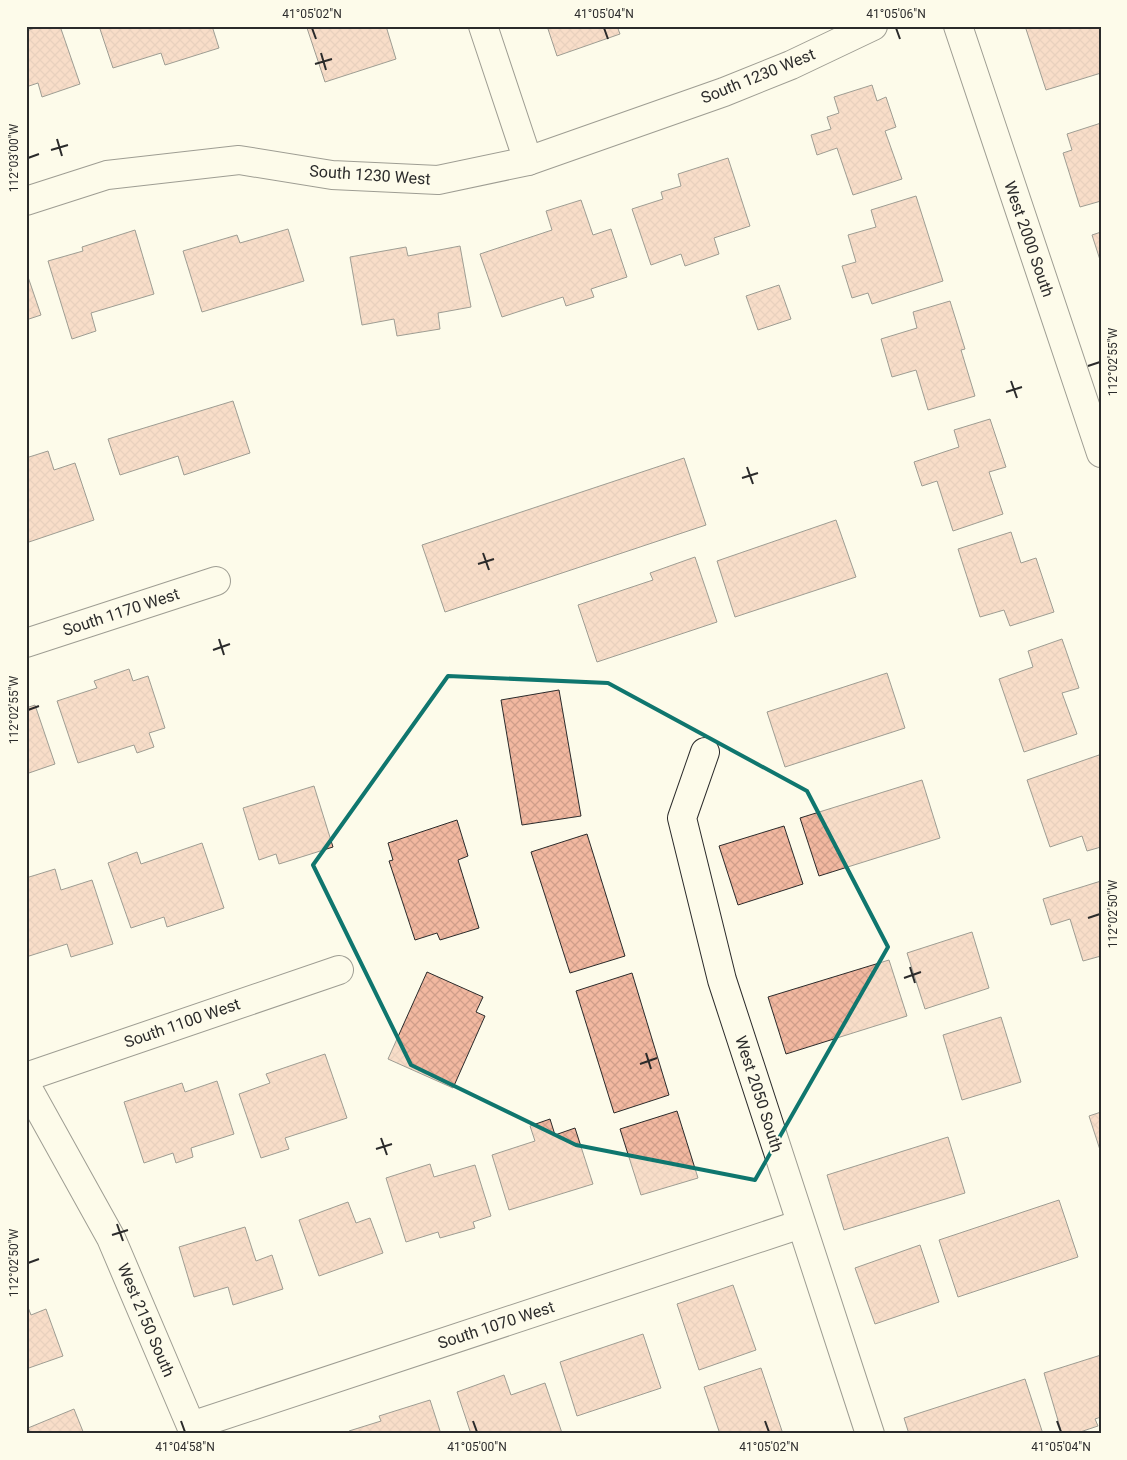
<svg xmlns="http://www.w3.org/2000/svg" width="1127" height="1460" font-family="Roboto,sans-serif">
  <defs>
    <pattern id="building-cross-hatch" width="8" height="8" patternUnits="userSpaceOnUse" patternTransform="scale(1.25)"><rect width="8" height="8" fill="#f2b8a0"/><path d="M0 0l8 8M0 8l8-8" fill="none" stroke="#d09e8a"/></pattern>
  </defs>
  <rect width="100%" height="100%" fill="#fdfbea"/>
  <!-- building -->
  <g fill="url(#building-cross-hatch)" stroke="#2b2b2b">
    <path d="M 41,26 L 60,26 L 80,84 L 42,97 L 38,83 L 26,87 L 26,31 Z"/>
    <path d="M 99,26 L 212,26 L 219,48 L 165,65 L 161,53 L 113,68 Z"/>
    <path d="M 314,26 L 386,26 L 396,59 L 325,82 L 307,28 Z"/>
    <path d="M 547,26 L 617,26 L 620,34 L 557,56 Z"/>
    <path d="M 1025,26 L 1101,26 L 1101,73 L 1046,90 Z"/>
    <path d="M 872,85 L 877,101 L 886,97 L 896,127 L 885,131 L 902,179 L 853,195 L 837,148 L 817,155 L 811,135 L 831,129 L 827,117 L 839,113 L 834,97 Z"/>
    <path d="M 1101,123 L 1101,201 L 1080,207 L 1063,153 L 1072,150 L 1067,134 Z"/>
    <path d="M 728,158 L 750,226 L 714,238 L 719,254 L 685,266 L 681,254 L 651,265 L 632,209 L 663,199 L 661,192 L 681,186 L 678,174 Z"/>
    <path d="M 916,196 L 943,281 L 872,304 L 868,293 L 852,298 L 842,266 L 856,262 L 848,235 L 876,227 L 871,210 Z"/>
    <path d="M 581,200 L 593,235 L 611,229 L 627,277 L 591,289 L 594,297 L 566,306 L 563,297 L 502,317 L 480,254 L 552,230 L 546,211 Z"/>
    <path d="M 288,229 L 304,281 L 202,312 L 183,251 L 237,235 L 240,243 Z"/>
    <path d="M 135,230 L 154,294 L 91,313 L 96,331 L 72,339 L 48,261 L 83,251 L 82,247 Z"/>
    <path d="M 1101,232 L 1101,263 L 1092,235 Z"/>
    <path d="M 460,246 L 471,307 L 438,313 L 440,329 L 397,336 L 394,319 L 362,325 L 350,257 L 406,247 L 408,256 Z"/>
    <path d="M 26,271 L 41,315 L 26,320 Z"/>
    <path d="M 779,285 L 791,319 L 758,330 L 746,296 Z"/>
    <path d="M 950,301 L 965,349 L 961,350 L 975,396 L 928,410 L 916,370 L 892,377 L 881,339 L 917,328 L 913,312 Z"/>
    <path d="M 233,401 L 250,453 L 184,475 L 178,456 L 120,475 L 108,439 Z"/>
    <path d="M 990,419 L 1006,467 L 989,472 L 1003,514 L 953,531 L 937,481 L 922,486 L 914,462 L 959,447 L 954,430 Z"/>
    <path d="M 48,451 L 54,470 L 75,463 L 94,520 L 26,543 L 26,458 Z"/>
    <path d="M 684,458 L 706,525 L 445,612 L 422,545 Z"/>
    <path d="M 836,520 L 856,577 L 735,617 L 717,561 Z"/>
    <path d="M 1011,532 L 1021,563 L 1036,558 L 1054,612 L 1010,626 L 1004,610 L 980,617 L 958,549 Z"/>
    <path d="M 695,557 L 717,622 L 597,662 L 578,605 L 653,580 L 650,573 Z"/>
    <path d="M 1062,639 L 1079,688 L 1062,693 L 1077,734 L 1024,752 L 999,679 L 1033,667 L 1028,651 Z"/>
    <path d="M 129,669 L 133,681 L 148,676 L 165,728 L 149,733 L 154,747 L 137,753 L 134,745 L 78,763 L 57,701 L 97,688 L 94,681 Z"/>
    <path d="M 887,673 L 905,728 L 785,767 L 767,712 Z"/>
    <path d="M 559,690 L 581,816 L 522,825 L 501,700 Z"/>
    <path d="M 35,705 L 55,764 L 26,774 L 26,708 Z"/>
    <path d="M 1099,755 L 1101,761 L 1101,847 L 1087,851 L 1082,836 L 1050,847 L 1027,780 Z"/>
    <path d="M 922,780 L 940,838 L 819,876 L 800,818 Z"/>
    <path d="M 314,786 L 333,847 L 279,864 L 276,854 L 259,860 L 243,808 Z"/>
    <path d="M 457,820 L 468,856 L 458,860 L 479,928 L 440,940 L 437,933 L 415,940 L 389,861 L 393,860 L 388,843 Z"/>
    <path d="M 784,826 L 803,884 L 738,905 L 719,846 Z"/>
    <path d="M 587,834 L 625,956 L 570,973 L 531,852 Z"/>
    <path d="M 202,843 L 224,908 L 167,927 L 164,917 L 131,928 L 108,863 L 137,852 L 141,864 Z"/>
    <path d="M 55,869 L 61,890 L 92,880 L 113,944 L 71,957 L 67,944 L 26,957 L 26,878 Z"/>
    <path d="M 1101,881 L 1101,956 L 1083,961 L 1070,919 L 1051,925 L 1043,899 Z"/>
    <path d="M 972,932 L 989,988 L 925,1009 L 907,953 Z"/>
    <path d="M 889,960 L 907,1016 L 786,1054 L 768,997 Z"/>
    <path d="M 427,972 L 483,997 L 476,1012 L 485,1016 L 453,1088 L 388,1059 Z"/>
    <path d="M 632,973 L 669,1095 L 614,1113 L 576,991 Z"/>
    <path d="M 1001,1017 L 1021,1082 L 962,1100 L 943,1035 Z"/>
    <path d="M 325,1054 L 347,1118 L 285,1138 L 289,1149 L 261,1158 L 239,1094 L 270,1083 L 266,1074 Z"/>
    <path d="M 217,1081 L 234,1134 L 191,1148 L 193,1157 L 176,1163 L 173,1153 L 144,1163 L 124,1102 L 182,1083 L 185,1092 Z"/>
    <path d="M 677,1111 L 698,1178 L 641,1195 L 620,1129 Z"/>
    <path d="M 1101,1112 L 1101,1153 L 1089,1116 Z"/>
    <path d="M 550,1119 L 555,1135 L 575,1128 L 593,1184 L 509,1210 L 492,1155 L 535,1141 L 530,1126 Z"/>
    <path d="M 948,1137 L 965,1193 L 844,1230 L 827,1175 Z"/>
    <path d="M 430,1164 L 434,1177 L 475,1165 L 491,1216 L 473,1222 L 475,1228 L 440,1238 L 438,1232 L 406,1242 L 386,1178 Z"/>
    <path d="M 1059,1200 L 1078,1257 L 958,1297 L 939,1240 Z"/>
    <path d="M 348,1202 L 356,1223 L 370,1218 L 383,1253 L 319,1276 L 299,1220 Z"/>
    <path d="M 245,1227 L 256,1261 L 272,1255 L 283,1289 L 233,1305 L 228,1287 L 194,1297 L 179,1247 Z"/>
    <path d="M 920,1245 L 939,1302 L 875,1324 L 855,1268 Z"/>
    <path d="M 733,1285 L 756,1350 L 699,1370 L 677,1304 Z"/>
    <path d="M 26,1302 L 31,1315 L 46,1309 L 63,1356 L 26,1369 Z"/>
    <path d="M 643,1334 L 661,1388 L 577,1416 L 560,1362 Z"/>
    <path d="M 1101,1355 L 1101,1417 L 1095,1419 L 1098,1426 L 1074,1434 L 1062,1434 L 1044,1373 Z"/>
    <path d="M 761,1368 L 783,1434 L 720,1434 L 704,1387 Z"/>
    <path d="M 504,1375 L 511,1395 L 545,1383 L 562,1433 L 471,1434 L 457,1392 Z"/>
    <path d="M 1025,1379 L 1043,1434 L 909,1434 L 904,1418 Z"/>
    <path d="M 430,1400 L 441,1434 L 349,1434 L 349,1431 L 381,1421 L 379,1416 Z"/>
    <path d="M 74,1409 L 84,1434 L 31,1434 L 28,1428 Z"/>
  </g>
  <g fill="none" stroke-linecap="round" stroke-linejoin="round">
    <defs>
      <g id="street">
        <path d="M 483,26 L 528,161"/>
        <path d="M 958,26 L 1101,453"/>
        <path d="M 26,201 L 107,175 L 239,160 L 332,175 L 438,180 L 528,161 L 724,92 L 791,65 L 873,26"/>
        <path d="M 26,643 L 216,581"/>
        <path d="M 705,752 L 682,818 L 722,980 L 870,1434"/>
        <path d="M 26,1077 L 339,970"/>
        <path d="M 26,1085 L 111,1238 L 191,1426 L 801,1224"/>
      </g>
    </defs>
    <!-- street casing -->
    <use href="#street" stroke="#2b2b2b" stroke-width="30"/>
    <!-- street -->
    <use href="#street" stroke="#fdfbea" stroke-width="28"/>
  </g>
  <!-- marked area -->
  <path d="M0 0H1127V1460H0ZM 448,676 L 608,683 L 807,791 L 888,947 L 755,1180 L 576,1145 L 411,1065 L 313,865 Z" fill="#fdfbea" fill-opacity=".55" fill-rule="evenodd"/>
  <path fill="none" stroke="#0f766e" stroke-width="4" stroke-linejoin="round" d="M 448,676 L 608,683 L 807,791 L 888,947 L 755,1180 L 576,1145 L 411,1065 L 313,865 Z"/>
  <!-- ticks -->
  <path fill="none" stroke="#2b2b2b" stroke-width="2" d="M 312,28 L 316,39M 604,28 L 608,39M 896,28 L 900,39M 321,53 L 326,70M 315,64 L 332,59M 57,139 L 62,156M 51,150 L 68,145M 28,158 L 39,154M 1088,366 L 1100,362M 1011,381 L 1017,398M 1006,392 L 1022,387M 747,467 L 753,484M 742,478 L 758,473M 483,553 L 489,570M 478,564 L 494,559M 219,639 L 224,655M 213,650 L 230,644M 28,710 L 39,706M 1088,918 L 1100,914M 910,967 L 915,983M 904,978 L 921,972M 646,1053 L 651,1069M 640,1064 L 657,1058M 381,1138 L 387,1155M 376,1149 L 392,1144M 117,1224 L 123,1241M 112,1235 L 128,1230M 28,1263 L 39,1259M 181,1421 L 185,1432M 473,1421 L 477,1432M 765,1421 L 769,1432M 1057,1421 L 1061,1432"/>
  <g text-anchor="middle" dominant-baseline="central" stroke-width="4" stroke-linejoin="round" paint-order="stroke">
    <!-- street labels -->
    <g font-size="16" fill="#2b2b2b" stroke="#fdfbea">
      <text transform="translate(758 76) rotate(-22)">South 1230 West</text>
      <text transform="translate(370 175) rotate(4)">South 1230 West</text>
      <text transform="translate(1029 239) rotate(71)">West 2000 South</text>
      <text transform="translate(121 612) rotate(-18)">South 1170 West</text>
      <text transform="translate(182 1023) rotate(-19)">South 1100 West</text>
      <text transform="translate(759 1094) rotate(72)">West 2050 South</text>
      <text transform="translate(146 1320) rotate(67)">West 2150 South</text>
      <text transform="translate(496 1325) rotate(-18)">South 1070 West</text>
    </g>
  </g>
  <!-- border -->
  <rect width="1127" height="1460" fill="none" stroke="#fdfbea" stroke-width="55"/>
  <rect x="28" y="28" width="1072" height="1404" fill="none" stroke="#2b2b2b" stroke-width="2"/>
  <g font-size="12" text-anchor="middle" fill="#2b2b2b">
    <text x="312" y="18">41°05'02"N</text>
    <text x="604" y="18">41°05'04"N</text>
    <text x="896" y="18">41°05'06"N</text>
    <text transform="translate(14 158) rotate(-90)" y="4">112°03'00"W</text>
    <text transform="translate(1113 362) rotate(-90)" y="4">112°02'55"W</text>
    <text transform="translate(14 710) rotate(-90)" y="4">112°02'55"W</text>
    <text transform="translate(1113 914) rotate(-90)" y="4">112°02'50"W</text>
    <text transform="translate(14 1263) rotate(-90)" y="4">112°02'50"W</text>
    <text x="185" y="1451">41°04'58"N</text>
    <text x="477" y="1451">41°05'00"N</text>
    <text x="769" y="1451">41°05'02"N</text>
    <text x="1061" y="1451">41°05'04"N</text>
  </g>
</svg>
